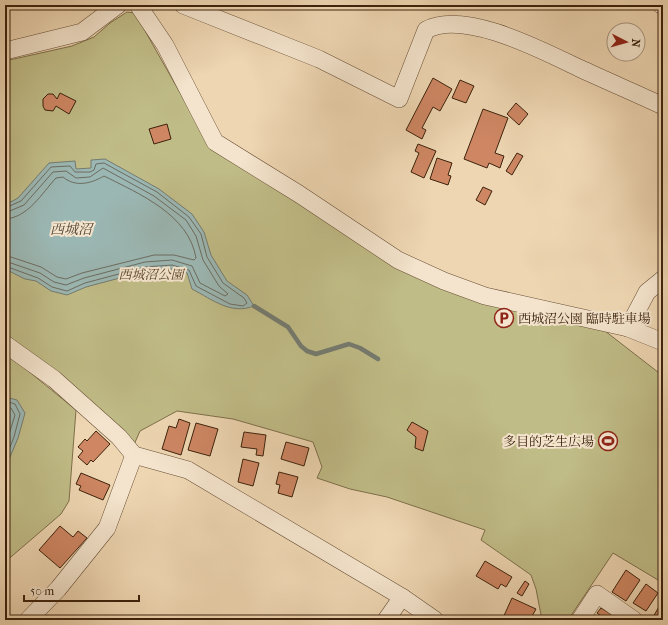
<svg xmlns="http://www.w3.org/2000/svg" width="668" height="625" font-family="'IM FELL French Canon','Noto Serif JP',serif">
  <rect width="100%" height="100%" fill="#eed6b2"/>
  <filter id="stains"><feTurbulence type="fractalNoise" baseFrequency=".005" numOctaves="4"/><feColorMatrix values="0 0 0 0 .2 0 0 0 0 .09 0 0 0 0 .02 0 0 0 .5 -.17"/></filter>
  <radialGradient id="worn" r=".72"><stop offset=".6" stop-color="#630" stop-opacity="0"/><stop offset="1" stop-color="#630" stop-opacity=".3"/></radialGradient>
  <!-- green -->
  <g fill="#c0bc87" stroke="#7e6f4a">
    <path d="M 127,12 L 135,13 L 210,146 L 400,268 L 596,324 L 663,376 L 663,583 L 613,553 L 568,620 L 542,620 L 536,589 L 531,575 L 481,540 L 485,530 L 387,497 L 350,489 L 317,478 L 322,467 L 313,442 L 233,419 L 177,411 L 140,431 L 133,447 L 109,419 L 5,333 L 5,61 L 72,46 L 94,37 L 110,23 Z"/>
    <path d="M 5,352 L 76,410 L 69,501 L 61,514 L 5,562 Z"/>
  </g>
  <!-- water -->
  <g fill="#9bb7b3" stroke="#757b70">
    <path d="M 105,159 L 159,189 L 192,214 L 204,232 L 211,255 L 227,281 L 247,295 L 254,306 C 231,315 213,300 192,289 L 187,273 L 172,269 L 146,271 L 86,287 L 67,295 L 51,291 L 36,281 L 25,279 L 5,269 L 7,204 L 18,198 L 49,163 L 75,161 L 76,169 L 91,168 L 91,160 Z"/>
    <path d="M 5,397 L 17,400 L 25,413 L 18,438 L 5,469 Z"/>
  </g>
  <g fill="none" stroke-linecap="round" stroke-linejoin="round">
    <!-- shore -->
    <g stroke="#6c6c60" stroke-width="1">
      <path d="M 5,208 L 21,201 L 51,167 L 70,166 L 75,172 L 90,172 L 94,170 L 96,164 L 104,163 L 157,192 L 189,217 L 201,234 L 207,257 L 223,283 L 244,298 L 247,303 L 243,306 L 230,304 L 196,286 L 189,270 L 172,265 L 145,267 L 85,283 L 67,291 L 52,287 L 38,278 L 5,266"/>
      <path d="M 5,213 L 24,205 L 53,172 L 66,171 L 76,178 L 90,177 L 103,168 L 154,196 L 186,220 L 196,236 L 203,260 L 219,286 L 228,294 L 225,296 L 200,283 L 192,266 L 172,260 L 145,262 L 84,278 L 66,285 L 54,282 L 40,273 L 5,261"/>
      <path d="M 5,219 C 28,218 42,193 56,178 L 63,177 C 76,188 92,183 104,176 C 140,194 189,215 196,258 L 194,260 L 174,255 L 154,255 L 82,273 L 66,279 L 57,277 L 41,267 L 5,255"/>
      <path d="M 5,401 L 15,404 L 20,414 L 14,437 L 5,459"/>
      <path d="M 5,406 L 11,408 L 15,415 L 5,447"/>
    </g>
    <!-- stream -->
    <path stroke="#757b70" stroke-width="4.5" d="M 254,306 L 288,327 L 301,346 L 307,351 L 316,354 L 349,344 L 360,348 L 378,359"/>
  </g>
  <!-- building -->
  <g fill="#ce8663" stroke="#3c220c">
    <path d="M 433,78 L 452,89 L 440,111 L 433,107 L 422,128 L 426,130 L 422,139 L 406,130 Z"/>
    <path d="M 460,80 L 474,86 L 466,103 L 452,98 Z"/>
    <path d="M 60,93 L 76,101 L 69,114 L 56,106 L 53,111 L 45,110 L 43,106 L 43,99 L 48,94 L 53,94 L 57,99 Z"/>
    <path d="M 516,103 L 528,114 L 519,125 L 507,114 Z"/>
    <path d="M 483,109 L 508,118 L 495,153 L 504,156 L 500,168 L 489,163 L 487,168 L 464,159 Z"/>
    <path d="M 167,124 L 171,139 L 154,144 L 149,129 Z"/>
    <path d="M 418,144 L 436,151 L 424,178 L 411,172 L 419,153 L 415,151 Z"/>
    <path d="M 517,153 L 523,156 L 512,175 L 506,171 Z"/>
    <path d="M 437,158 L 452,163 L 448,175 L 451,176 L 448,185 L 430,179 Z"/>
    <path d="M 483,187 L 492,191 L 485,205 L 476,200 Z"/>
    <path d="M 179,419 L 190,423 L 181,455 L 162,449 L 169,426 L 176,428 Z"/>
    <path d="M 412,422 L 428,431 L 423,451 L 415,448 L 416,437 L 407,430 Z"/>
    <path d="M 196,423 L 218,429 L 210,456 L 188,450 Z"/>
    <path d="M 96,431 L 110,444 L 93,462 L 91,460 L 87,465 L 78,457 L 83,451 L 78,447 L 85,439 L 87,441 Z"/>
    <path d="M 244,432 L 266,435 L 263,456 L 256,455 L 257,449 L 241,447 Z"/>
    <path d="M 286,442 L 309,448 L 304,466 L 281,459 Z"/>
    <path d="M 243,459 L 259,463 L 253,486 L 238,482 Z"/>
    <path d="M 279,472 L 298,477 L 292,497 L 278,493 L 280,485 L 276,484 Z"/>
    <path d="M 81,473 L 110,485 L 103,500 L 79,490 L 81,486 L 76,484 Z"/>
    <path d="M 60,526 L 73,537 L 78,531 L 87,538 L 60,568 L 39,550 Z"/>
    <path d="M 485,561 L 512,577 L 506,587 L 501,584 L 498,589 L 476,576 Z"/>
    <path d="M 626,570 L 640,580 L 626,601 L 612,592 Z"/>
    <path d="M 525,581 L 529,584 L 522,596 L 517,593 Z"/>
    <path d="M 646,584 L 658,593 L 646,611 L 633,603 Z"/>
    <path d="M 512,598 L 536,609 L 530,620 L 502,620 Z"/>
    <path d="M 663,600 L 663,620 L 658,620 L 653,617 Z"/>
    <path d="M 601,608 L 620,620 L 597,620 L 600,615 L 597,613 Z"/>
  </g>
  <g fill="none" stroke-linecap="round" stroke-linejoin="round">
    <defs>
      <g id="minor">
        <path d="M 138,5 L 165,45 L 215,142 L 299,194 L 398,260 L 444,281 L 485,296 L 628,328 L 663,342"/>
        <path d="M 183,5 L 319,59 L 399,99 L 426,30 C 464,9 543,51 579,68 C 607,81 635,93 663,106"/>
        <path d="M 661,5 L 663,6"/>
        <path d="M 5,51 L 82,32 L 118,5"/>
        <path d="M 628,328 L 647,292 L 663,279"/>
        <path d="M 5,344 L 54,379 L 119,437 L 134,455 L 188,470 L 402,597 L 435,620"/>
        <path d="M 28,620 L 58,589 L 107,528 L 134,455"/>
        <path d="M 386,620 L 402,597"/>
        <path d="M 580,620 L 597,594 L 634,620"/>
      </g>
    </defs>
    <!-- minor casing -->
    <use href="#minor" stroke="#684f36" stroke-width="18"/>
    <!-- minor -->
    <use href="#minor" stroke="#f4e4cd" stroke-width="17"/>
  </g>
  <!-- icons -->
  <defs>
    <symbol id="parking-ring" viewBox="-11 -11 22 22"><circle r="9.5" fill="#f4e4cd" stroke="#8f2418" stroke-width="1.5"/><path d="M-3.5-5.5H1a3.5 3.5 0 0 1 0 7H-1V5.5H-3.5ZM-1-3.4V-.6H.8a1.4 1.4 0 0 0 0-2.8Z" fill="#8f2418"/></symbol>
    <symbol id="stadium-ring" viewBox="-11 -11 22 22"><circle r="9.5" fill="#f4e4cd" stroke="#8f2418" stroke-width="1.5"/><path d="M0-5a6.5 5 0 1 0 0 10a6.5 5 0 1 0 0-10ZM-3.5-1.8h7v3.6h-7Z" fill="#8f2418"/></symbol>
  </defs>
  <g fill-rule="evenodd">
    <use href="#parking-ring" x="493" y="307" width="22" height="22"/>
    <use href="#stadium-ring" x="597" y="430" width="22" height="22"/>
  </g>
  <g text-anchor="middle" dominant-baseline="central" stroke-width="4" stroke-linejoin="round" paint-order="stroke">
    <!-- park labels -->
    <g font-size="13" font-style="italic" fill="#5d482b" stroke="#f4e4cd">
      <text x="151" y="274">西城沼公園</text>
    </g>
    <!-- poi labels -->
    <g font-size="13" fill="#3c220c" stroke="#f4e4cd" text-anchor="start">
      <text x="518" y="318">西城沼公園 臨時駐車場</text>
      <text x="594" y="441" text-anchor="end">多目的芝生広場</text>
    </g>
    <!-- water labels -->
    <g font-size="14" font-style="italic" fill="#544736" stroke="#f4e4cd">
      <text x="71" y="229">西城沼</text>
    </g>
  </g>
  <!-- margin -->
  <rect width="668" height="625" fill="none" stroke="#eed6b2" stroke-width="20"/>
  <rect x="6" y="6" width="656" height="613" fill="none" stroke="#3c220c" stroke-width="2"/>
  <rect x="10" y="10" width="648" height="605" fill="none" stroke="#3c220c"/>
  <!-- north arrow -->
  <g transform="translate(626 42) rotate(96)"><circle r="19" fill="#f4e4cd" stroke="#aa9680"/>
  <path d="M0-3L7 15L0 10L-7 15Z" fill="#8f2418"/>
  <text y="-6" font-size="11" font-weight="bold" text-anchor="middle" fill="#3c220c">N</text>
  </g>
  <!-- scale -->
  <path d="M24 595v6h115v-6" fill="none" stroke="#3c220c" stroke-width="2"/>
  <text x="30" y="595" font-size="12" fill="#3c220c" stroke="#f4e4cd" stroke-width="3" paint-order="stroke">50 m</text>
  <rect width="100%" height="100%" filter="url(#stains)"/>
  <rect width="100%" height="100%" fill="url(#worn)"/>
</svg>
